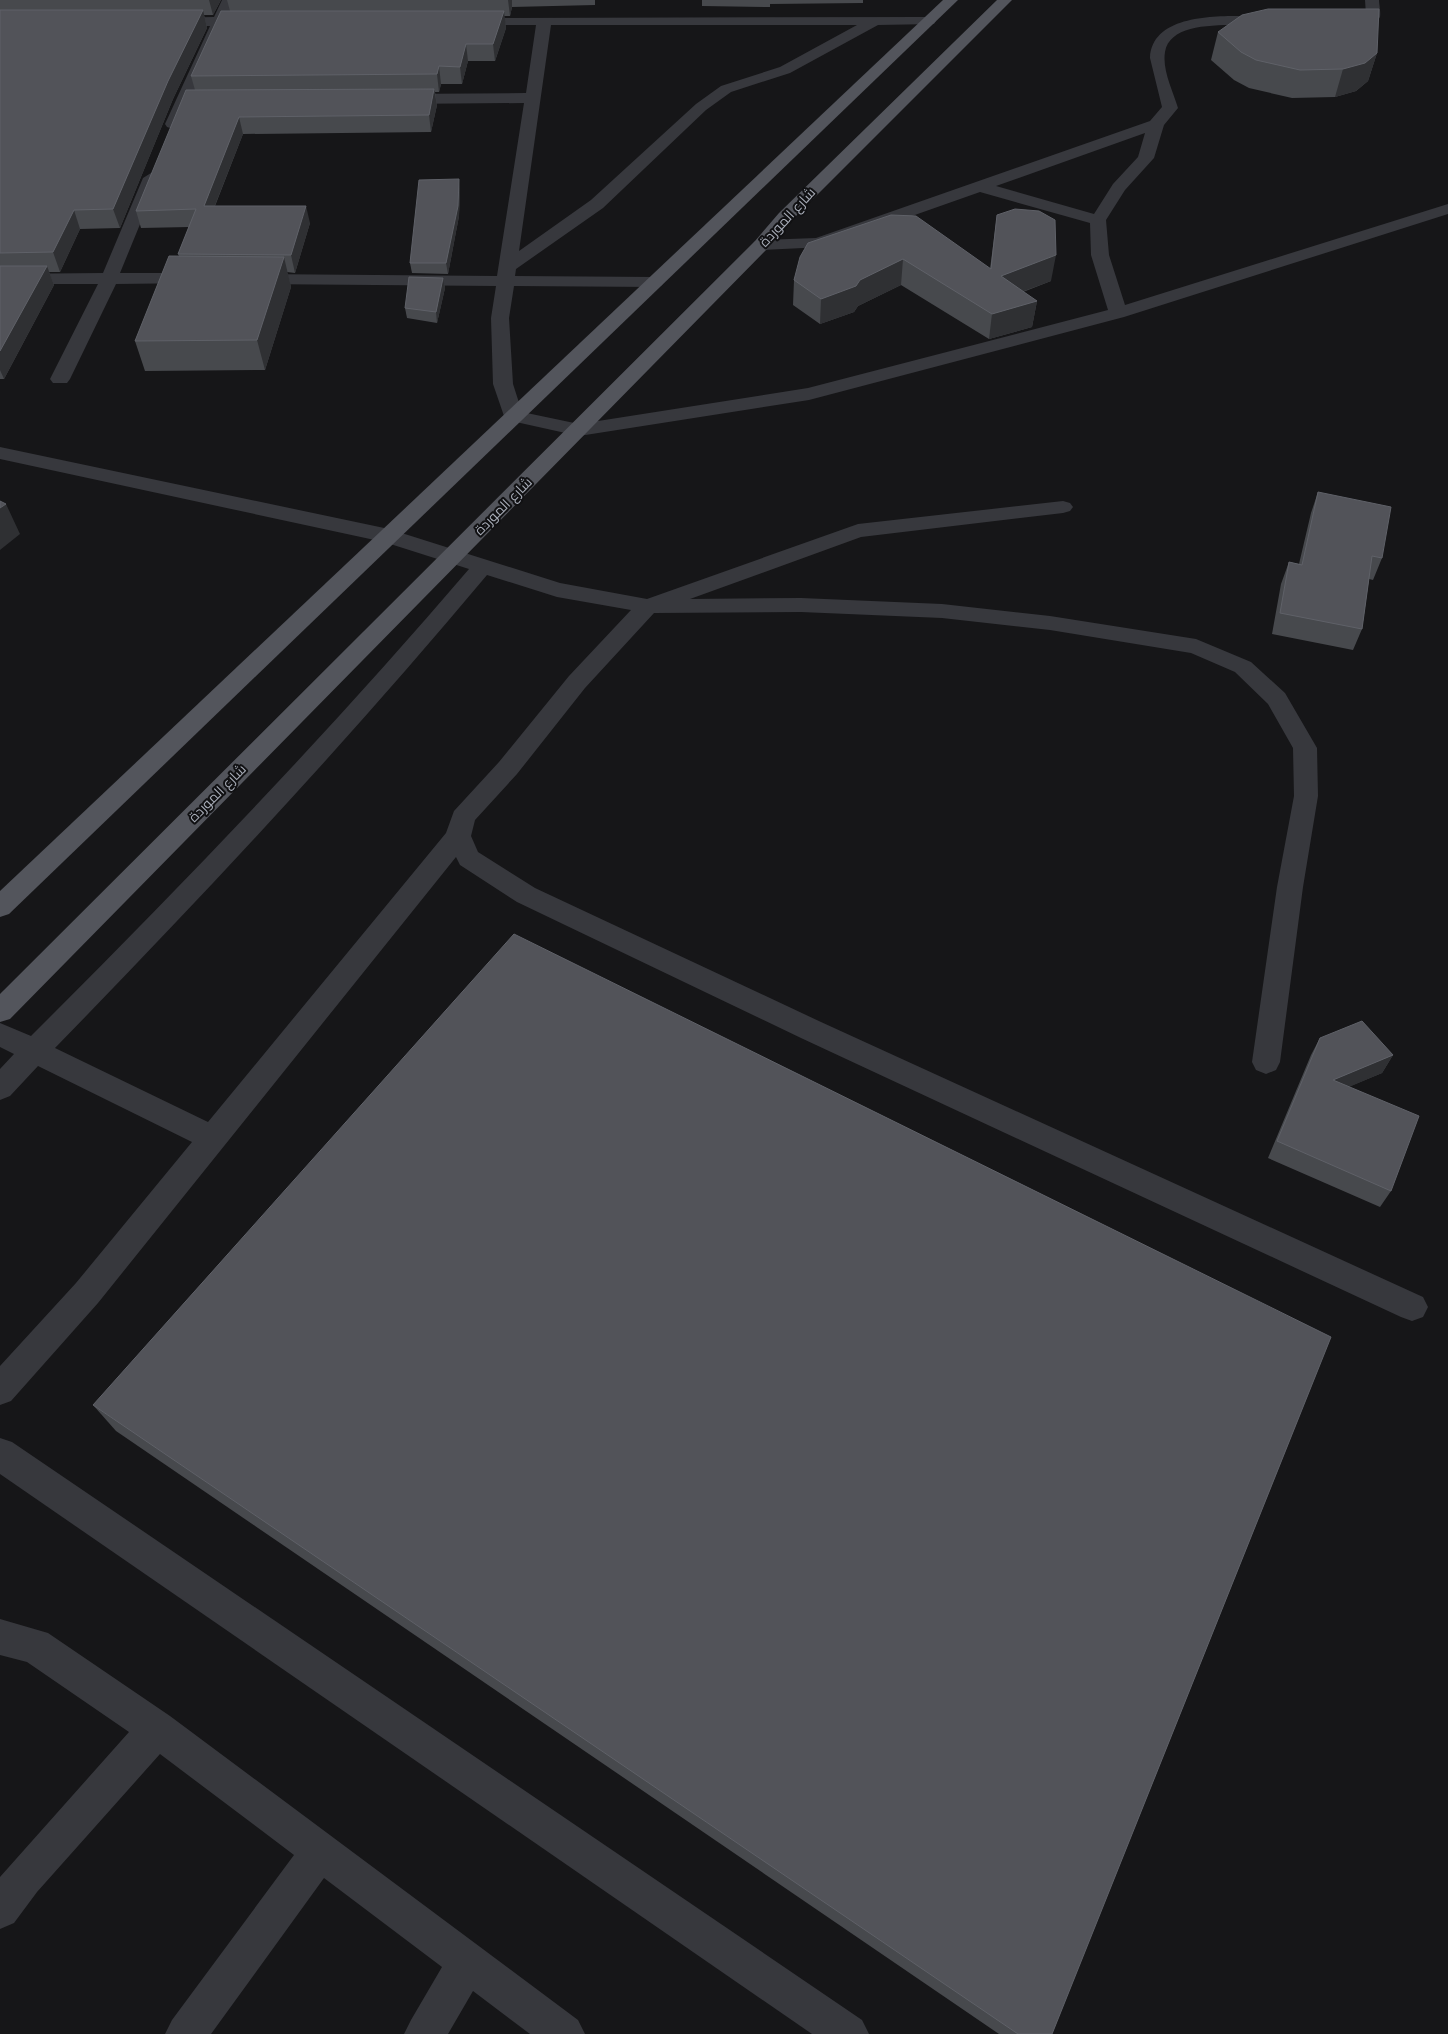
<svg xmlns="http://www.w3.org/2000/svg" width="1448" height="2034" font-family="'PT Sans',Cairo,sans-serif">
  <rect width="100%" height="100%" fill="#161618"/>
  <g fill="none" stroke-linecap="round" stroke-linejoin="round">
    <!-- minor -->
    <g fill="#37383d" fill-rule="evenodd">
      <path d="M 222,0 L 236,0 L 228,17 L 255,17 L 262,21 L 255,25 L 225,26 L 181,124 L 173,129 L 167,127 L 165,124 L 210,26 L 168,26 L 161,22 L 168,18 L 214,17 Z"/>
      <path d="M 1365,0 L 1379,0 C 1379,4 1381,13 1380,17 C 1375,28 1351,27 1341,25 L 1339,22 L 1341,19 L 1366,15 Z"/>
      <path d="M 1245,16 L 1273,16 L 1280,20 C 1270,34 1172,9 1165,52 C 1162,70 1173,91 1178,108 L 1164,125 L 1154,158 L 1125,190 L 1106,220 L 1109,255 L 1125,305 L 1448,204 L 1448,214 L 1124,317 L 809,400 L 579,436 L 507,420 L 504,416 L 493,384 L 491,318 L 496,286 L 251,284 L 245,283 L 242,279 L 245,275 L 251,274 L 497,276 L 524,103 L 399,104 L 391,99 L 399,94 L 526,93 L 536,25 L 468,25 L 461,21 L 463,18 L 929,17 L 936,21 L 934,24 L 878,25 L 790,73 L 731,92 L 706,110 L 603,208 L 516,269 L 515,276 L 655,277 L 661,278 L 664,282 L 661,286 L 655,287 L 514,286 L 509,318 L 513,384 L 522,412 L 579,424 L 808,388 L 1108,310 L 1091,255 L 1090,223 L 980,192 L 824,247 L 761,250 L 755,249 L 752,245 L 755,241 L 761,240 L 816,238 L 1150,121 L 1162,107 L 1150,58 C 1152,15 1214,16 1245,16 ZM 551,25 L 857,25 L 780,67 L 721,86 L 696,104 L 591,200 L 519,251 ZM 1145,133 L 1138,157 L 1113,184 L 1094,214 L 996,186 Z"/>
      <path d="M 151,173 L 159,178 L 120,273 L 198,273 L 204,274 L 207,278 L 204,282 L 198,283 L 116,284 L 70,379 L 67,383 L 53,383 L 50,379 L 98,284 L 0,284 L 0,274 L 103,273 L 143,178 Z"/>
      <path d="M 0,447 L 389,529 L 560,583 L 647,599 L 858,524 L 1063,501 L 1070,503 L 1073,507 L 1070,511 L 1063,513 L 861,537 L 690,599 L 801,598 L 942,604 L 1050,616 L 1196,639 L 1251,662 L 1285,693 L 1317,748 L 1318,796 L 1303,887 L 1280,1062 L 1276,1070 L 1266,1074 L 1256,1070 L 1252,1062 L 1277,887 L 1294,796 L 1293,748 L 1268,704 L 1235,672 L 1191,653 L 1050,630 L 942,618 L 801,612 L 654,613 L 585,688 L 517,774 L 475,820 L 471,836 L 478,852 L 535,888 L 821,1022 L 1423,1297 L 1428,1307 L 1423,1317 L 1412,1321 L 1401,1317 L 801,1038 L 517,902 L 460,865 L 456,857 L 98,1303 L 11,1401 L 0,1405 L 0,1366 L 76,1283 L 192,1142 L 38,1066 L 10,1096 L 0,1100 L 0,1069 L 14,1054 L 0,1047 L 0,1023 L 31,1036 C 182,885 330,732 469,569 L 384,542 L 0,459 ZM 487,575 L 557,597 L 631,610 L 569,676 L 499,762 L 454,811 L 446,833 L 208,1122 L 55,1048 C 204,895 350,739 487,575 Z"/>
      <path d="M 0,1438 L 12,1442 L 862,2020 L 869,2034 L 812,2034 L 0,1474 Z"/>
      <path d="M 0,1619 L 48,1633 L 170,1716 L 578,2020 L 585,2034 L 530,2034 L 473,1991 L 448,2034 L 404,2034 L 411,2020 L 442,1967 L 324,1878 L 211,2034 L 165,2034 L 172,2020 L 294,1855 L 160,1754 L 37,1892 L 14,1923 L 0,1929 L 0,1877 L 129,1732 L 27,1662 L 0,1655 Z"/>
    </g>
    <!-- major -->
    <g fill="#53555c" fill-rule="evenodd">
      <path d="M 943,0 L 958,0 L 9,914 L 0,917 L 0,891 Z"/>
      <path d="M 997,0 L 1012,0 L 791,221 L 767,249 L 10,1019 L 0,1022 L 0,994 L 755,241 L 779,213 Z"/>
    </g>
  </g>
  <!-- wall -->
  <g fill="#47494d">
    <path d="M 0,0 L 221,0 L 213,15 L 204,15 L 207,28 L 173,99 L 120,228 L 80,229 L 60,272 L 49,272 L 54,285 L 4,379 L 0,379 Z"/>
    <path d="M 227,0 L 595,0 L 595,5 L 512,7 L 510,16 L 504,16 L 506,28 L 495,61 L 468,61 L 462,84 L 441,84 L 439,92 L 435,92 L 437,105 L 431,132 L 243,134 L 215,206 L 310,223 L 295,273 L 287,272 L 291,287 L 265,370 L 145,371 L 135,341 L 179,256 L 178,254 L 189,227 L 141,228 L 136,211 L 195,90 L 191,76 L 230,11 Z"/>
    <path d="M 702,0 L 863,0 L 863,3 L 770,4 L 770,7 L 702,6 Z"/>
    <path d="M 1218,32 L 1377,53 L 1368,81 L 1356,91 L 1335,97 L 1292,98 L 1249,88 L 1234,80 L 1211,60 Z"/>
    <path d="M 460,189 L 459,216 L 448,274 L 412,273 L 410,263 Z"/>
    <path d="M 997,215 L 1051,281 L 1023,292 L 1037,301 L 1032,327 L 989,339 L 901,285 L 858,306 L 854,312 L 820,324 L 793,305 L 794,280 L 808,243 L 990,269 Z"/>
    <path d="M 443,278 L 445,288 L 437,323 L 407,318 L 405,308 Z"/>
    <path d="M 1318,492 L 1382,558 L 1373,580 L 1369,579 L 1362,629 L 1353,650 L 1272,634 L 1281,584 L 1289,562 L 1299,564 L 1311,513 Z"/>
    <path d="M 1320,1038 L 1393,1055 L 1382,1073 L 1348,1087 L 1391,1191 L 1380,1207 L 1268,1158 L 1311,1055 Z"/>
    <path d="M 93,1405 L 1052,2034 L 999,2034 L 116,1431 Z"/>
  </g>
  <!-- shaded-wall -->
  <g fill="#2f3033">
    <path d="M 209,0 L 221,0 L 213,15 Z"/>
    <path d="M 508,0 L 512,0 L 512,7 L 510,16 Z"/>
    <path d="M 203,10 L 207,28 L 173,99 L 120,228 L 113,209 L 168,81 Z"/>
    <path d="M 504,11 L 506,28 L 495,61 L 493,44 Z"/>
    <path d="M 466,44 L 468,61 L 462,84 L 460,67 Z"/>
    <path d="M 1377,53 L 1368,81 L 1356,91 L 1335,97 L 1343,69 Z"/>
    <path d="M 439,66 L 441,84 L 439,92 L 437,74 Z"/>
    <path d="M 434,89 L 437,105 L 431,132 L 429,115 Z"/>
    <path d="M 239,117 L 243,134 L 208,223 L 204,206 Z"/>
    <path d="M 459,179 L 460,189 L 459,216 L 448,274 L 446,263 Z"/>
    <path d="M 306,206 L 310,223 L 295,273 L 291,255 Z"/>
    <path d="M 74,210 L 80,229 L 60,272 L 53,252 Z"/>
    <path d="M 1056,255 L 1051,281 L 997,301 L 1001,276 Z"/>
    <path d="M 284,257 L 291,287 L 265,370 L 257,340 Z"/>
    <path d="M 903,259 L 901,285 L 858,306 L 854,312 L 820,324 L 821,299 Z"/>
    <path d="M 47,266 L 54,285 L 4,379 L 0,370 L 0,351 Z"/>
    <path d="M 443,278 L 445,288 L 437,323 L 436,312 Z"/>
    <path d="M 1037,301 L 1032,327 L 989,339 L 992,314 Z"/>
    <path d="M 6,504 L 20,534 L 0,550 L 0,508 Z"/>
    <path d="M 1393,1055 L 1382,1073 L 1323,1098 L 1333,1080 Z"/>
  </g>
  <!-- building -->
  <g fill="#525359" stroke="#5f6168">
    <path d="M 1268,9 L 1379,9 L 1377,53 L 1365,63 L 1343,69 L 1300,70 L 1256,60 L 1241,52 L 1218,32 L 1242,15 Z"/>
    <path d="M 0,10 L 203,10 L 168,81 L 113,209 L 74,210 L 53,252 L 0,253 Z"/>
    <path d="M 221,11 L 504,11 L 493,44 L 466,44 L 460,67 L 439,66 L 437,74 L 191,76 Z"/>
    <path d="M 434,89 L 429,115 L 239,117 L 204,206 L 306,206 L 291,255 L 178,254 L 196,209 L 136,211 L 186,90 Z"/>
    <path d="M 459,179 L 458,206 L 446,263 L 410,263 L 419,180 Z"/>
    <path d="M 1015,209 L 1039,211 L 1055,220 L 1056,255 L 1001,276 L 1037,301 L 992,314 L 903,259 L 860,280 L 856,286 L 821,299 L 794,280 L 800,257 L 808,243 L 891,215 L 916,216 L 991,269 L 997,215 Z"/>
    <path d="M 169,256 L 284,257 L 257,340 L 135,341 Z"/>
    <path d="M 0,266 L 47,266 L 0,351 Z"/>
    <path d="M 409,277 L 443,278 L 436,312 L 405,308 Z"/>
    <path d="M 1318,492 L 1391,507 L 1382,558 L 1372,556 L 1362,629 L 1280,613 L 1289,562 L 1302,565 Z"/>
    <path d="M 0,501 L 6,504 L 0,508 Z"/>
    <path d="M 514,934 L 1331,1337 L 1052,2034 L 1018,2034 L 93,1405 Z"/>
    <path d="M 1362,1021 L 1393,1055 L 1333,1080 L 1419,1116 L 1391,1191 L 1277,1141 L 1320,1038 Z"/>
  </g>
  <g text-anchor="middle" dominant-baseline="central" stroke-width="4" stroke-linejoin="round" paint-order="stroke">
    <!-- far-street labels -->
    <g font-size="14" fill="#a8adb8" stroke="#111113">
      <text transform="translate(787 217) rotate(-47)">شارع الموردة</text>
      <text transform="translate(503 506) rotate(-45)">شارع الموردة</text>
      <text transform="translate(217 793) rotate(-45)">شارع الموردة</text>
    </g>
  </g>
</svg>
